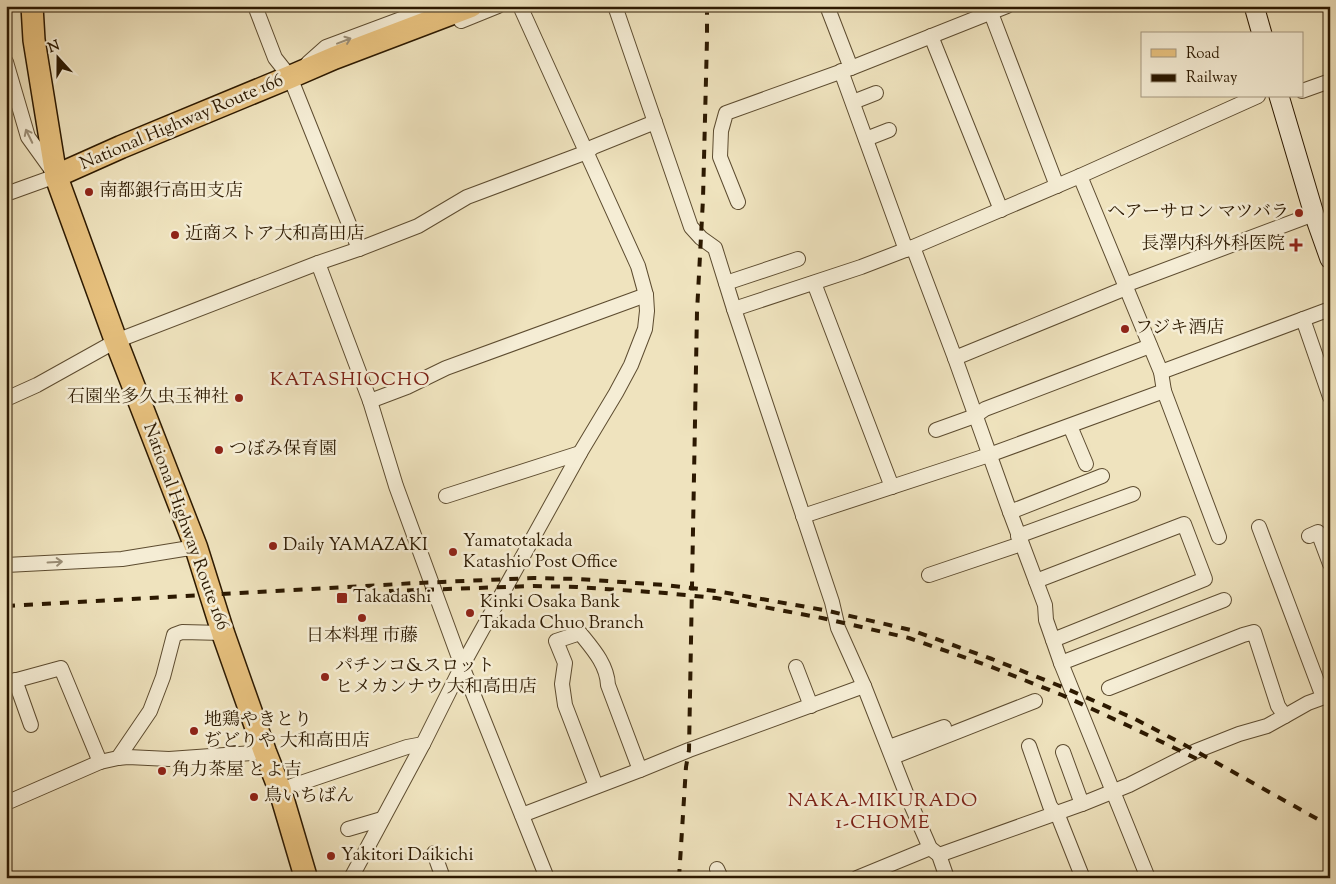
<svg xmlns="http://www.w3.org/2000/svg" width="1336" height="884" font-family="'Sorts Mill Goudy','Noto Serif JP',serif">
  <rect width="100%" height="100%" fill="#efe3be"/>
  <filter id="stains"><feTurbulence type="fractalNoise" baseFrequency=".004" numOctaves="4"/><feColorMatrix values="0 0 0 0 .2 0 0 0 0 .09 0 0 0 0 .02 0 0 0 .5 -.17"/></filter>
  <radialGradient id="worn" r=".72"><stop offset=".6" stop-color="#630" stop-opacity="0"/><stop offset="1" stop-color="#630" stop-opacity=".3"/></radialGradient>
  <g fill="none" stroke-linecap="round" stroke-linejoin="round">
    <defs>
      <g id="minor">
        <path d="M 255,6 L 275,58 L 290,77 L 359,249"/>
        <path d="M 615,6 L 691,227 L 701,238 L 715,248 L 734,309 L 832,602 L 838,628 L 864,686 L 906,793 L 930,848 L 939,855 L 947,878"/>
        <path d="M 827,6 L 851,68"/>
        <path d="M 991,13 L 1057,186"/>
        <path d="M 461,21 L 498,6"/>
        <path d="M 931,36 L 1001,210"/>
        <path d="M 6,62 L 28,137 L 56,176 L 6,194"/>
        <path d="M 308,63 L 326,47 L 436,6"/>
        <path d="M 841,71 L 906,250"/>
        <path d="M 1302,91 L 1330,81"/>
        <path d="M 853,102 L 876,93"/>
        <path d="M 866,139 L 889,130"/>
        <path d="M 1080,176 L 1161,372 L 1164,391 L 1219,537"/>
        <path d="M 738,202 L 720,157 L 721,131 L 726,113 L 851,68 L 1007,6"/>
        <path d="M 913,247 L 955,358 L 1010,512 L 1045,605 L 1046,620 L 1061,663 L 1148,878"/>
        <path d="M 318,263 L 370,401 L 396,486 L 462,666 L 547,878"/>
        <path d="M 726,283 L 798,259"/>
        <path d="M 814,283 L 892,487"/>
        <path d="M 1125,285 L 1314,214"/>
        <path d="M 734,309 L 861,267 L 913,247 L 1080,176 L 1258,96"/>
        <path d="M 1303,319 L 1330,397"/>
        <path d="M 955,358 L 1126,288"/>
        <path d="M 1161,372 L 1330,309"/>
        <path d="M 6,399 L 37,385 L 116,341 L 318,263 L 359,249 L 418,226 L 467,197 L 587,152 L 593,147 L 655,122"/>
        <path d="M 370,401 L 407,387 L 446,368 L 646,295"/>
        <path d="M 1070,426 L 1086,464"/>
        <path d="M 936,430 L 975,416 L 985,409 L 1150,346"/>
        <path d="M 446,496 L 580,453"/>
        <path d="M 1010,512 L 1102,476"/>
        <path d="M 803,516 L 989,455 L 1164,391"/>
        <path d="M 1259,527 L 1323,697"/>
        <path d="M 1018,536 L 1133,494"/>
        <path d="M 1309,536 L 1318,532 L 1330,564"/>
        <path d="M 6,565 L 122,559 L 196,547"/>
        <path d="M 929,575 L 1021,544"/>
        <path d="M 1036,581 L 1184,524 L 1205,579 L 1053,640"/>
        <path d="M 1061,663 L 1224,600"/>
        <path d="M 796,667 L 811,706"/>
        <path d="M 15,680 L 31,725"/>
        <path d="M 6,683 L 61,668 L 100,762"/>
        <path d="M 1109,688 L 1243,635 L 1254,632 L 1278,706 L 1285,716 L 1308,703 L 1330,695"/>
        <path d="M 1029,746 L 1050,806 L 1059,818 L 1082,876"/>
        <path d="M 889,747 L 944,727"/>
        <path d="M 1063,752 L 1082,804"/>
        <path d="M 893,757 L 1035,701"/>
        <path d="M 118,758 L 150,711 L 163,677 L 174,635 L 182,632 L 223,633"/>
        <path d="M 596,786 L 565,705 L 562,684 L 565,663 L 556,641 L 580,633 C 592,648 607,664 608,685 L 640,770"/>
        <path d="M 280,790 L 407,747 L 423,744"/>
        <path d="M 6,803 L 100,762 L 118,758 L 128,757 L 169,759 L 265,752"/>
        <path d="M 522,815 L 640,770 L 689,750 L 864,686"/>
        <path d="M 348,829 L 382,819"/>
        <path d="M 434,853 L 443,878"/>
        <path d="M 939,855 L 1082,804 L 1129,785 L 1196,751 L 1239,734 L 1267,726 L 1285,716"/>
        <path d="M 717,869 L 721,878"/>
        <path d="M 351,878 L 423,744 L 462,666 L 580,453 L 616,393 L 631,365 L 645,329 L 647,311 L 646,295 L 638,266 L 520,6"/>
        <path d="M 857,878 L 930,848"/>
      </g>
      <g id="secondary">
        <path d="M 1254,6 L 1262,34"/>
        <path d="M 1279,96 L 1314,214 L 1330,259"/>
      </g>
      <path id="primary" d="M 32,6 L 34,40 L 56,176"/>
      <path id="trunk" d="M 306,878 L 280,790 L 265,752 L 223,633 L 196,547 L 116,341 L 56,176 L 121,147 L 290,77 L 334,58 L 471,6"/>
    </defs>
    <!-- minor casing -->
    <use href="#minor" stroke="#5d4c30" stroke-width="16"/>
    <!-- secondary casing -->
    <use href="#secondary" stroke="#2c1901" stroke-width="21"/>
    <!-- primary casing -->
    <use href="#primary" stroke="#2c1901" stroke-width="24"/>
    <!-- trunk casing -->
    <use href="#trunk" stroke="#2c1901" stroke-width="25"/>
    <!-- minor -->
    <use href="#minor" stroke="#f5edd5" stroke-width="14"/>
    <!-- secondary -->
    <use href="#secondary" stroke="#f5edd5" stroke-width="19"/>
    <!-- primary -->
    <use href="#primary" stroke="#e8c27f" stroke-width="21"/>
    <!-- trunk -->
    <use href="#trunk" stroke="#e8c27f" stroke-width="22"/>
    <!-- rail -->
    <g stroke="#2c1901" stroke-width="4" stroke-dasharray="9 9" stroke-linecap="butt">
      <path d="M 389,591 L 534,586 L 577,587 L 665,593 L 716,598 L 822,618 L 909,638 L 989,666 L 1062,695 L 1131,727 L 1197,759"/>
      <path d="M 6,606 L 417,583 L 534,578 L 578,579 L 665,585 L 716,591 L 824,610 L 911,630 L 992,659 L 1065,688 L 1135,719 L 1183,744 L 1330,826"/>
      <path d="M 679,878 L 686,767 L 689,750 L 697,312 L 703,199 L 707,39 L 707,6"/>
    </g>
  </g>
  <!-- one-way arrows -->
  <defs><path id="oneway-shaft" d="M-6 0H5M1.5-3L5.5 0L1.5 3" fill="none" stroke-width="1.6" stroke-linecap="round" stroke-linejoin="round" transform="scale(1.25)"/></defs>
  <g stroke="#9b8e76">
    <use href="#oneway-shaft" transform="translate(344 41) rotate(-21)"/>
    <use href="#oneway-shaft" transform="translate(29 136) rotate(-116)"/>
    <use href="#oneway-shaft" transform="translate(55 562) rotate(-3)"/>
  </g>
  <!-- markers -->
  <g fill="#8f2418" stroke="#f5edd5" stroke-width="2">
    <circle cx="89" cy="192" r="5"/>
    <circle cx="1299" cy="213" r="5"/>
    <circle cx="175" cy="235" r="5"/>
    <path d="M1293.5 237.5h5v5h5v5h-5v5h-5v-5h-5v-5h5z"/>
    <circle cx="1125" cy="329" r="5"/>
    <circle cx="239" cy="398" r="5"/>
    <circle cx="219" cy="450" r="5"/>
    <circle cx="273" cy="546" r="5"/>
    <circle cx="453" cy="552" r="5"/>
    <rect x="336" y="592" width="12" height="12" rx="2.5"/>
    <circle cx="470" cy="613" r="5"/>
    <circle cx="362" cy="618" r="5"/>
    <circle cx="325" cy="677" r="5"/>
    <circle cx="194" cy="731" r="5"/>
    <circle cx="162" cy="771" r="5"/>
    <circle cx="254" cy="797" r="5"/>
    <circle cx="331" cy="856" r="5"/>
  </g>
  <g text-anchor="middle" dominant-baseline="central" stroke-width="5" stroke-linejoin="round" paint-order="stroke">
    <!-- street labels -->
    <g font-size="18" fill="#2c1901" stroke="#f5edd5">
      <text transform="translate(182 123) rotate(-23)">National Highway Route 166</text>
      <text transform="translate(185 527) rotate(70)">National Highway Route 166</text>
    </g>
    <!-- poi labels -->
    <g font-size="18" fill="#2c1901" stroke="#f5edd5" text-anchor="start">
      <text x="99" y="192">南都銀行高田支店</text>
      <text x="1289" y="213" text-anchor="end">ヘアーサロン マツバラ</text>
      <text x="185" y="235">近商ストア大和高田店</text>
      <text x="1285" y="245" text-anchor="end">長澤内科外科医院</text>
      <text x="1135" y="329">フジキ酒店</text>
      <text x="229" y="398" text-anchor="end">石園坐多久虫玉神社</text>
      <text x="229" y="450">つぼみ保育園</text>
      <text x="463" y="542">Yamatotakada<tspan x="463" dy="21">Katashio Post Office</tspan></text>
      <text x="283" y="546">Daily YAMAZAKI</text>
      <text x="353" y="598">Takadashi</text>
      <text x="480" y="603">Kinki Osaka Bank<tspan x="480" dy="21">Takada Chuo Branch</tspan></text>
      <text x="362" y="637" text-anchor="middle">日本料理 市藤</text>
      <text x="335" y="667">パチンコ&amp;スロット<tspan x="335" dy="21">ヒメカンナウ 大和高田店</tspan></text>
      <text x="204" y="721">地鶏やきとり<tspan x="204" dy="21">ぢどりや 大和高田店</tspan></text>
      <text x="172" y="771">角力茶屋 とよ吉</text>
      <text x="264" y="797">鳥いちばん</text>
      <text x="341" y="856">Yakitori Daikichi</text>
    </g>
    <!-- neighbourhood labels -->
    <g font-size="19" letter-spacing="1" fill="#7a1f14" stroke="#f5edd5">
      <text x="350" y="380">KATASHIOCHO</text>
      <text x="883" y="801">NAKA-MIKURADO<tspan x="883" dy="22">1-CHOME</tspan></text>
    </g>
  </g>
  <!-- margin -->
  <rect width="1336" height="884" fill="none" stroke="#efe3be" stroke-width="25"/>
  <rect x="8" y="8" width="1321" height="869" fill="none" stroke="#2c1901" stroke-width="2.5"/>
  <rect x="12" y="12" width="1311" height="859" fill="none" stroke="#2c1901"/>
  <!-- legend -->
  <rect x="1141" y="32" width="162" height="65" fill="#f5edd5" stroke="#a59880"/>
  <rect x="1151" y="49" width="25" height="8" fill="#e8c27f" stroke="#a59880"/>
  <text x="1186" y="58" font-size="15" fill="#2c1901">Road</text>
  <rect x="1151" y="74" width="25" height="8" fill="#2c1901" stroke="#a59880"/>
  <text x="1186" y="82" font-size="15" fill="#2c1901">Railway</text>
  <!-- north arrow -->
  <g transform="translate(58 58) rotate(339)" stroke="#f5edd5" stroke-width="4" paint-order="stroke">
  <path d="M0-4L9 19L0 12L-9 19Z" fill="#2c1901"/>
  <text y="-8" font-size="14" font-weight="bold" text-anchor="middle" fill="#2c1901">N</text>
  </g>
  <rect width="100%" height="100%" filter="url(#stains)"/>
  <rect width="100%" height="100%" fill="url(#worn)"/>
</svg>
